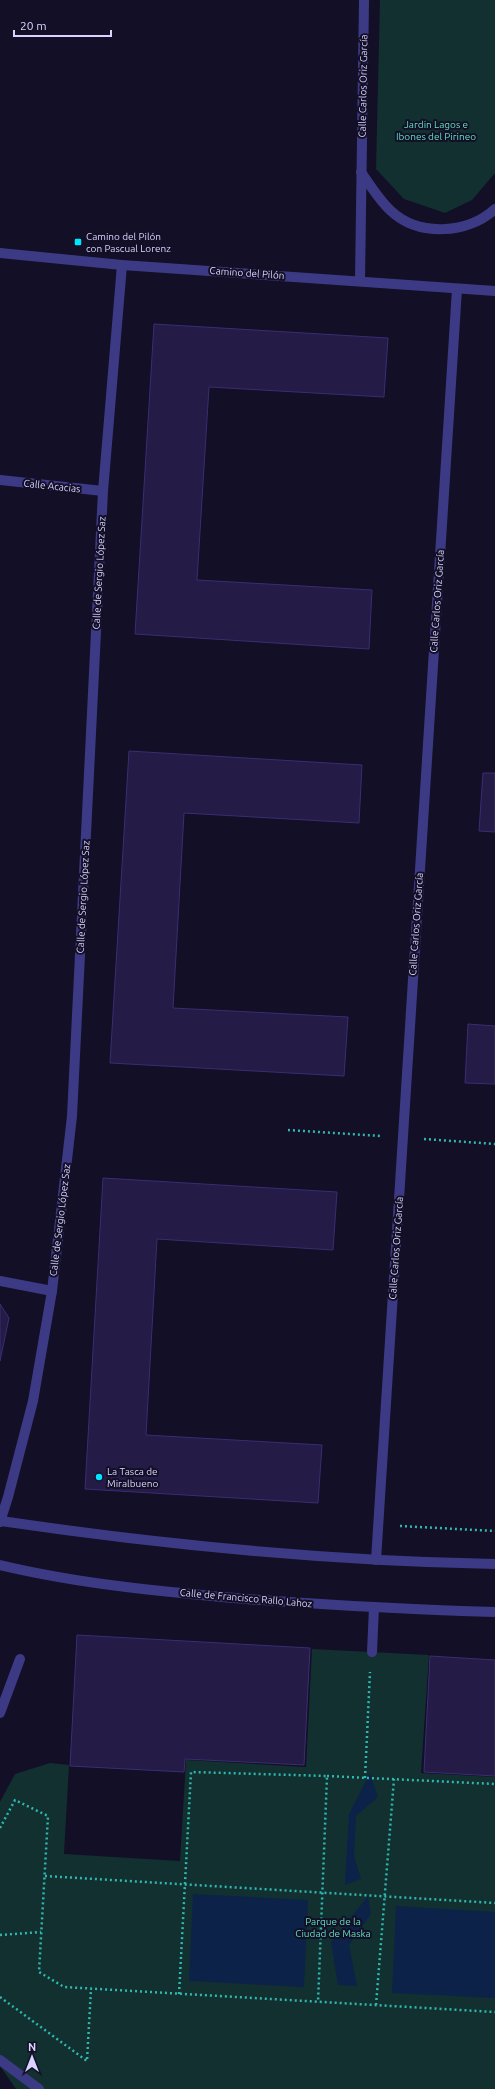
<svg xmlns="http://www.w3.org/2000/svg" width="495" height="2089" font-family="Ubuntu,sans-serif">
  <rect width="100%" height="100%" fill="#130f26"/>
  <!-- green -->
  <g fill="#12302f">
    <path d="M 380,0 L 495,0 L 495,173 L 472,200 L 445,213 L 404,199 L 376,169 Z"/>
    <path d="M 312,1649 L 429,1655 L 421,1773 L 495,1777 L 495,2089 L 16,2089 L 0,2066 L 0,1802 L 15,1774 L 50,1763 L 69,1765 L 64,1854 L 180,1861 L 186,1760 L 306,1767 Z"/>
  </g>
  <!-- water -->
  <g fill="#0c2248">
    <path d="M 370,1773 L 378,1797 L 356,1816 L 354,1856 L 361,1879 L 345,1885 L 349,1814 Z"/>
    <path d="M 193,1894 L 308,1900 L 304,1987 L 189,1981 Z"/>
    <path d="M 368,1896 L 371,1914 L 349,1945 L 357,1986 L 338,1985 L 331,1942 Z"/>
    <path d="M 396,1906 L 495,1912 L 495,1998 L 392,1993 Z"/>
  </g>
  <!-- building -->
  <g fill="#241b47" stroke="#3b2d73">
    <path d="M 154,324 L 388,338 L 384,397 L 209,387 L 197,580 L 372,590 L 369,649 L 135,634 Z"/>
    <path d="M 129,751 L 362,765 L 359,823 L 184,813 L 173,1008 L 348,1017 L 344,1076 L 110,1063 Z"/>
    <path d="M 483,773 L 495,773 L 495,832 L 479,831 Z"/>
    <path d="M 468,1024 L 495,1026 L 495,1084 L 465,1083 Z"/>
    <path d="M 103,1178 L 337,1192 L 333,1250 L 157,1239 L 146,1435 L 322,1445 L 318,1503 L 85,1489 Z"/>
    <path d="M 0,1304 L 9,1318 L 0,1361 Z"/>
    <path d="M 77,1635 L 310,1648 L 304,1765 L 185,1759 L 184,1772 L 70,1766 Z"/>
    <path d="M 430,1656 L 495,1660 L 495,1776 L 424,1772 Z"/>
  </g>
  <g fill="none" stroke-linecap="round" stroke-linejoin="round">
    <!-- path -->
    <g stroke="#2fb8b0" stroke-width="2.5" stroke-dasharray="2 3" stroke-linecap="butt">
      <path d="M 288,1130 L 381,1136"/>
      <path d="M 424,1139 L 495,1144"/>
      <path d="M 400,1526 L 495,1531"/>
      <path d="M 327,1776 L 495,1784"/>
      <path d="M 365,1778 L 370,1672"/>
      <path d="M 0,1828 L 15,1800 L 48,1816 L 39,1972 L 64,1987 L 495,2012"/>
      <path d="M 45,1876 L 495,1903"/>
      <path d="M 0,1935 L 41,1932"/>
      <path d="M 179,1994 L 191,1772 L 327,1776 L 318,2002"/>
      <path d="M 0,1997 L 87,2061 L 91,1989"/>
      <path d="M 376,2005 L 394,1779"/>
    </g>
    <!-- pedestrian -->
    <g stroke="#3d3a85" stroke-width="10">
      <path d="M 376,1560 L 457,289"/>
      <path d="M 372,1652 L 374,1607"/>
    </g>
    <!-- minor -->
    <g stroke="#3d3a85" stroke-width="10">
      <path d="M 361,172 C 370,185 379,200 391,211 C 419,237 468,234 495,209"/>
      <path d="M 360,281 L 364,0"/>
      <path d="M 0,480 L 103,491"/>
      <path d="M 0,1281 L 52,1291"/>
      <path d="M 0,1713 L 20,1659"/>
    </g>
    <!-- tertiary -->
    <g stroke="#3d3a85" stroke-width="10">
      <path d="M 0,253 L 122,265 L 495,291"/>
      <path d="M 1,1521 C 164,1545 330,1561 495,1564"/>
      <path d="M 0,1522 L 8,1497 L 33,1401 L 52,1291 L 72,1116 L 103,491 L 122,265"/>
      <path d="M 0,1565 C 80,1584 164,1592 246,1599 C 329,1605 412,1610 495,1612"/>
      <path d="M 0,2060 L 39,2089"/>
    </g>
  </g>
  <!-- markers -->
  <g fill="#00e5ff" stroke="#130f26" stroke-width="1.5">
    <rect x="74" y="238" width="8" height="8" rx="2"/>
    <circle cx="99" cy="1477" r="4"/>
  </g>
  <g text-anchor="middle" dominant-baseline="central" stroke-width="4" stroke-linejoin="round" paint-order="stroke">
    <!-- street labels -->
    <g font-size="10" fill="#d9d4ff" stroke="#130f26">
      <text transform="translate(363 86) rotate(-89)">Calle Carlos Oriz García</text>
      <text transform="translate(247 273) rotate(4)">Camino del Pilón</text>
      <text transform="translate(52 486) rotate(6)">Calle Acacias</text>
      <text transform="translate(99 573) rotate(-87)">Calle de Sergio López Saz</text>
      <text transform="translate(437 601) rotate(-86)">Calle Carlos Oriz García</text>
      <text transform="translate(83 897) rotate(-87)">Calle de Sergio López Saz</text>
      <text transform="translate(416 924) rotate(-86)">Calle Carlos Oriz García</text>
      <text transform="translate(60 1220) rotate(-83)">Calle de Sergio López Saz</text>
      <text transform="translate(396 1248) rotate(-86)">Calle Carlos Oriz García</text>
      <text transform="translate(246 1598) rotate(5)">Calle de Francisco Rallo Lahoz</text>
    </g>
    <!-- park labels -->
    <g font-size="10" fill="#5fe0c0" stroke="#130f26">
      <text x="436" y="124">Jardin Lagos e<tspan x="436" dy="12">Ibones del Pirineo</tspan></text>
      <text x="333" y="1921">Parque de la<tspan x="333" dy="12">Ciudad de Maska</tspan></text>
    </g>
    <!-- poi labels -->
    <g font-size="10" fill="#d9d4ff" stroke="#130f26" text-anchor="start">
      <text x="86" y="236">Camino del Pilón<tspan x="86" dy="12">con Pascual Lorenz</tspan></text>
      <text x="107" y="1471">La Tasca de<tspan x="107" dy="12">Miralbueno</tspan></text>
    </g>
  </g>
  <!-- north arrow -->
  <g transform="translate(32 2057)" stroke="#130f26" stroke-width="3" paint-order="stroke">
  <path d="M0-3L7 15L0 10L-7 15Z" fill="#d9d4ff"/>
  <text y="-6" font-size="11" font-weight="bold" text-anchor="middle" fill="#d9d4ff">N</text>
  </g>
  <!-- scale -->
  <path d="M14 30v6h97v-6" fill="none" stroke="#d9d4ff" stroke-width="2"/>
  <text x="20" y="30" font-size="12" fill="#d9d4ff" stroke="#130f26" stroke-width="3" paint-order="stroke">20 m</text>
</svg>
